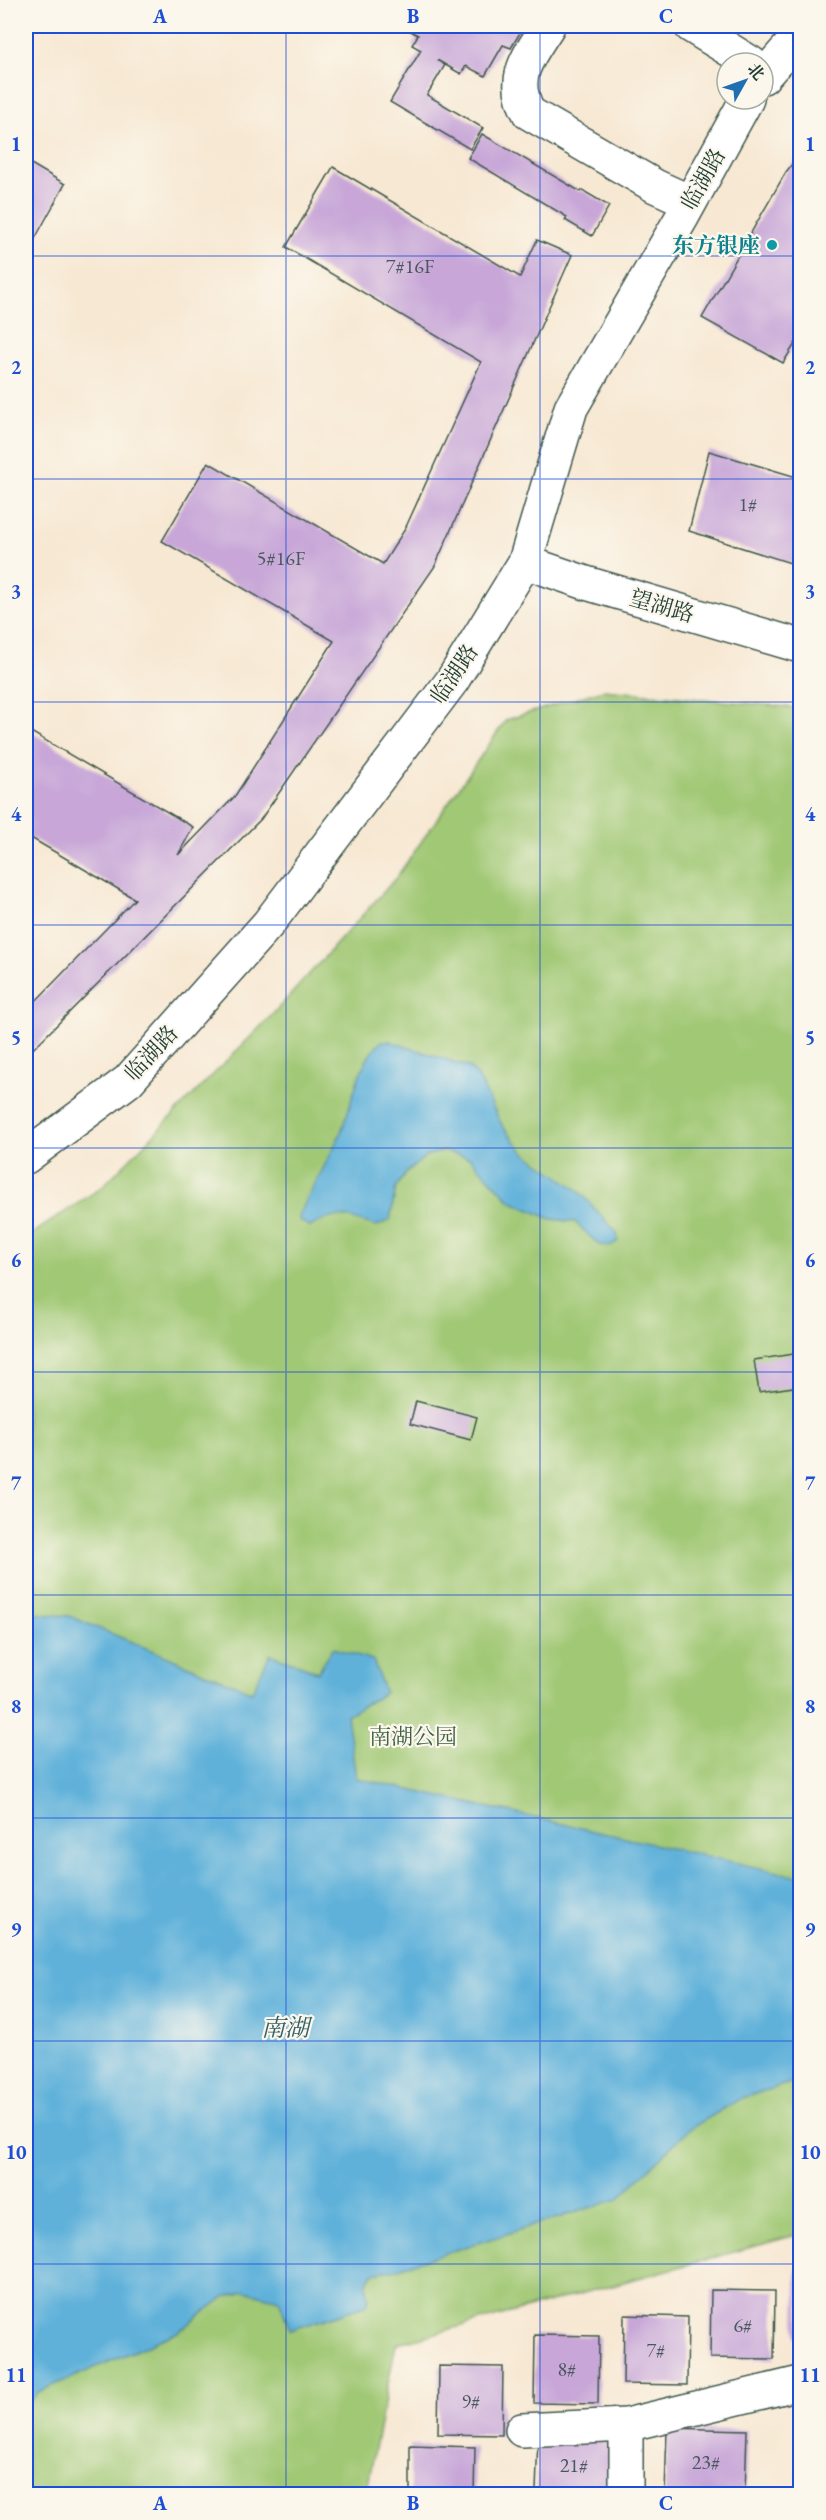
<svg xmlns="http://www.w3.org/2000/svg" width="826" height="2520" font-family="'EB Garamond','Noto Serif SC',serif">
  <rect width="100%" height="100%" fill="#fbf7ec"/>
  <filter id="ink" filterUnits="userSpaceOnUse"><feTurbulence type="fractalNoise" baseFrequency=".0167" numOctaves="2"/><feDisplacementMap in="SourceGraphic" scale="12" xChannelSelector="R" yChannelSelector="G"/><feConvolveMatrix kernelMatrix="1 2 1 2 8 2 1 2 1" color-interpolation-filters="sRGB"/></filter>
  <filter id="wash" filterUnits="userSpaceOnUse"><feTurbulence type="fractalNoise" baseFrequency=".008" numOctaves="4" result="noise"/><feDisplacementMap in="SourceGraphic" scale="24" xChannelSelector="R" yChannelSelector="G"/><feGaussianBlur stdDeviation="1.35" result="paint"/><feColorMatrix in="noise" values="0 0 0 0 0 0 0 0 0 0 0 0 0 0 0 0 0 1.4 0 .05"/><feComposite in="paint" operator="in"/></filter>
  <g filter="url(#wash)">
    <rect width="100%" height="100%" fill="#f7e8d3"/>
    <!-- green -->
    <path fill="#a0c874" stroke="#608254" stroke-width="1.5" d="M 603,690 L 800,708 L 800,2234 L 396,2344 L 366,2494 L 26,2494 L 26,1238 L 102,1187 L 273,1014 L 396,878 L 506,720 Z"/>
    <!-- water -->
    <g fill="#5fb1da" stroke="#3f7787" stroke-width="1.5">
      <path d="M 382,1041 L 390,1041 L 469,1067 L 478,1077 L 503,1127 L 524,1152 L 578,1190 L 617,1233 L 618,1241 L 610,1246 L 599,1245 L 575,1222 L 551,1219 L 512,1202 L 470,1158 L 443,1151 L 426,1156 L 406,1173 L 396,1187 L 390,1220 L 377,1226 C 344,1218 343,1209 310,1227 L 299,1220 L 300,1213 C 313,1187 328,1161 340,1134 C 353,1105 356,1063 382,1041 Z"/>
      <path d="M 26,1613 L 69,1616 L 252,1692 L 270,1654 L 318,1672 L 333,1648 L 373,1660 L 385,1693 L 347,1715 L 356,1778 L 800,1877 L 800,2080 L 742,2098 L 688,2130 L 618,2199 L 392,2270 L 373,2273 L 366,2284 L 369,2298 L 365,2306 L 290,2330 L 279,2300 L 245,2291 L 225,2297 L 176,2333 L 38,2392 L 26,2406 Z"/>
    </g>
    <g id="blocks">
      <!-- building -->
      <g fill="#c8a7d8">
        <path d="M 401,26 L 524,26 L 511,48 L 503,45 L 485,76 L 466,66 L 461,74 L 437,60 L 445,65 L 427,95 L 483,128 L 470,149 L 390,102 L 421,50 L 412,45 L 418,35 Z"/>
        <path d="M 482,134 L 581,192 L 582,190 L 609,206 L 592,236 L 565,220 L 567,217 L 468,158 Z"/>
        <path d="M 800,154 L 800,336 L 783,363 L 702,318 L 786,172 Z"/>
        <path d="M 26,161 L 65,184 L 26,255 Z"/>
        <path d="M 333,167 L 520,277 L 537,240 L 572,255 L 435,566 L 261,819 L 26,1056 L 26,1011 L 135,899 L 26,835 L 26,729 L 193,827 L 178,855 L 235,796 L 334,641 L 162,541 L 208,462 L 383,564 L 405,529 L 481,362 L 286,247 Z"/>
        <path d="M 709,451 L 800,478 L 800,566 L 689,531 Z"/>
        <path d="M 800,1353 L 800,1386 L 759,1392 L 754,1360 Z"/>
        <path d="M 416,1401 L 477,1417 L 471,1440 L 410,1424 Z"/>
        <path d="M 796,2269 L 800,2269 L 800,2338 L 795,2337 Z"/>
        <path d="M 711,2290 L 775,2291 L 774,2359 L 710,2358 Z"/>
        <path d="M 624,2315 L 688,2317 L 687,2385 L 623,2384 Z"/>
        <path d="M 535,2335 L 599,2336 L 598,2404 L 534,2403 Z"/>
        <path d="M 439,2366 L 503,2367 L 502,2435 L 438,2434 Z"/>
        <path d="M 797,2401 L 800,2401 L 800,2494 L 798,2494 Z"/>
        <path d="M 667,2428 L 747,2430 L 745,2494 L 665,2494 Z"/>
        <path d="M 538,2437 L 612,2439 L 611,2493 L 536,2491 Z"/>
        <path d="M 410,2445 L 475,2447 L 474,2494 L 410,2494 Z"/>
      </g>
    </g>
  </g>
  <g filter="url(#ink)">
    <use href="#blocks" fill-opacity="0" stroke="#3f574c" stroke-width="1.5"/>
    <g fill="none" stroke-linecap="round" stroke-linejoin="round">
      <defs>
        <g id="minor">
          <path d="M 548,26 C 529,56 509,78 529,113 L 655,186 L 690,202"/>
          <path d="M 691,26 L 751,63"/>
          <path d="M 763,77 L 800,35"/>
          <path d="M 525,562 L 586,583 L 800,646"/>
          <path d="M 26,1157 L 128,1081 L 268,924 L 452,681 L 525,562 L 571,408 L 681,219 L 747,99"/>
          <path d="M 522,2430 L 626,2425 L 800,2383"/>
          <path d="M 626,2494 L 626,2425"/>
        </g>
      </defs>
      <!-- minor casing -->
      <use href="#minor" stroke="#3f574c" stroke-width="36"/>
      <!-- minor -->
      <use href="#minor" stroke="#fff" stroke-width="33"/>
    </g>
  </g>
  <!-- grid -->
  <path fill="none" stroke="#1d4ed8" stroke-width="1.5" stroke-opacity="0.55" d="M 286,26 L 286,2494M 540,26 L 540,2494M 26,256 L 800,256M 26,479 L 800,479M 26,702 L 800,702M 26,925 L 800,925M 26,1148 L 800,1148M 26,1372 L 800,1372M 26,1595 L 800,1595M 26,1818 L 800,1818M 26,2041 L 800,2041M 26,2264 L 800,2264"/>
  <!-- markers -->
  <circle fill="#0f9aa8" stroke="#fbf7ec" stroke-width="2" cx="772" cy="245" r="6"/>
  <g text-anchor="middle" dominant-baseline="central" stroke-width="4.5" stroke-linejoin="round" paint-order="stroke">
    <!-- number labels -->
    <g font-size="20" fill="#49585d">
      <text x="410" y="266">7#16F</text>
      <text x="748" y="504">1#</text>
      <text x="281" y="558">5#16F</text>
      <text x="743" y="2325">6#</text>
      <text x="656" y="2350">7#</text>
      <text x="567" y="2369">8#</text>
      <text x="471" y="2401">9#</text>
      <text x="706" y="2462">23#</text>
      <text x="574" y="2465">21#</text>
    </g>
    <!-- street labels -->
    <g font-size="22" fill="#1f3d34" stroke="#fbf7ec">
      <text transform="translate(703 179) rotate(-61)">临湖路</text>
      <text transform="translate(662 606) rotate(16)">望湖路</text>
      <text transform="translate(454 674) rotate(-56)">临湖路</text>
      <text transform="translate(151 1053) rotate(-47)">临湖路</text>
    </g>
    <!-- culture labels -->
    <g font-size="22" font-weight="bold" fill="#0d838f" stroke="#fbf7ec" text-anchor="end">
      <text x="760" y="245">东方银座</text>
    </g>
    <!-- park labels -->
    <g font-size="22" fill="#3f6044" stroke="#fbf7ec">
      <text x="413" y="1736">南湖公园</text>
    </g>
    <!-- water labels -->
    <g font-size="24" font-style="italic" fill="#326066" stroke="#fbf7ec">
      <text x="285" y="2027">南湖</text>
    </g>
  </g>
  <!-- margin -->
  <rect width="826" height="2520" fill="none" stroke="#fbf7ec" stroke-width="66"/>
  <!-- north arrow -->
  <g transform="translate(745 81) rotate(50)"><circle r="28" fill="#fbf7ec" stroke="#a3ada2" stroke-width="1.5"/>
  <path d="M0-4.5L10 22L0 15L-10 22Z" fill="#1f6fb2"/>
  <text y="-9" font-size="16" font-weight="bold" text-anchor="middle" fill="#1f3d34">北</text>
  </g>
  <rect x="33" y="33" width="760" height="2454" fill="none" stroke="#1d4ed8" stroke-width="2"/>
  <g font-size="20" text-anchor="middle" font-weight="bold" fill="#1d4ed8">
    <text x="160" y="23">A</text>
    <text x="413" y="23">B</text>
    <text x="666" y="23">C</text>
    <text x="16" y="151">1</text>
    <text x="810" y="151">1</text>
    <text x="16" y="374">2</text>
    <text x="810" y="374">2</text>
    <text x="16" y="598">3</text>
    <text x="810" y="598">3</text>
    <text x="16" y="821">4</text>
    <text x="810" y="821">4</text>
    <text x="16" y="1044">5</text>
    <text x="810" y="1044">5</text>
    <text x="16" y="1267">6</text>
    <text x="810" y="1267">6</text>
    <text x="16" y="1490">7</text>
    <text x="810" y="1490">7</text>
    <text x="16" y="1713">8</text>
    <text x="810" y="1713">8</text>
    <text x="16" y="1936">9</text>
    <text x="810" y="1936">9</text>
    <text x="16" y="2159">10</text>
    <text x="810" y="2159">10</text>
    <text x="16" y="2382">11</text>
    <text x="810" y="2382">11</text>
    <text x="160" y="2510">A</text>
    <text x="413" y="2510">B</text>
    <text x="666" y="2510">C</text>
  </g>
</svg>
